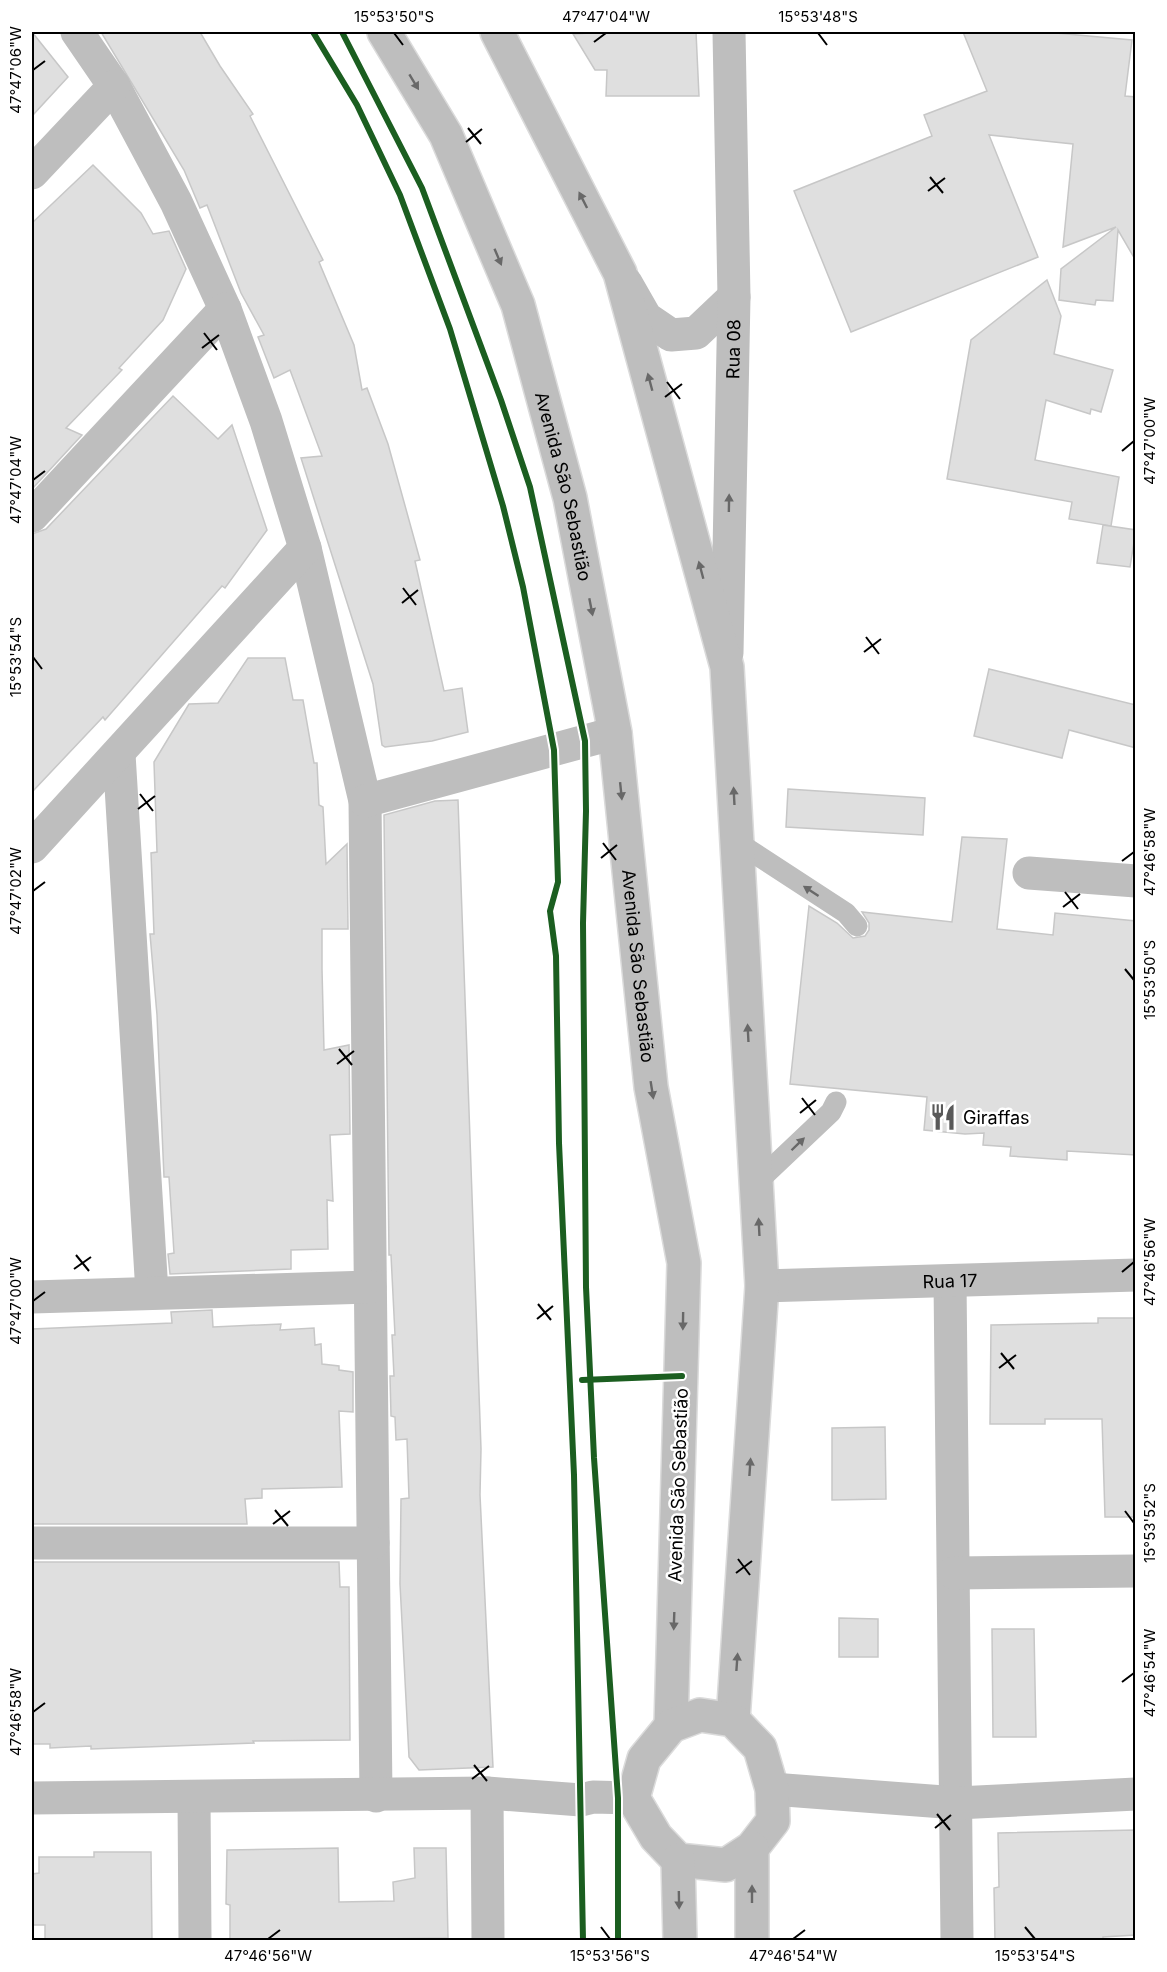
<svg xmlns="http://www.w3.org/2000/svg" width="1167" height="1972" font-family="Inter,sans-serif">
  <rect width="100%" height="100%" fill="#fff"/>
  <!-- building -->
  <g fill="#dfdfdf" stroke="#c7c7c7" stroke-width="1.5">
    <path d="M 32,32 L 68,77 L 32,116 Z"/>
    <path d="M 101,32 L 200,32 L 220,66 L 253,114 L 250,116 L 323,260 L 319,262 L 354,345 L 362,390 L 367,388 L 388,444 L 420,560 L 415,561 L 444,691 L 462,688 L 468,732 L 432,741 L 385,747 L 382,745 L 373,684 L 301,458 L 322,456 L 290,370 L 274,378 L 258,337 L 264,335 L 241,293 L 207,205 L 200,208 L 184,170 Z"/>
    <path d="M 608,32 L 696,32 L 699,96 L 606,96 L 607,70 L 595,70 L 573,34 Z"/>
    <path d="M 963,32 L 1045,32 L 1132,40 L 1125,96 L 1136,97 L 1136,261 L 1118,230 L 1113,301 L 1096,300 L 1095,305 L 1059,300 L 1061,269 L 1116,227 L 1063,247 L 1073,144 L 989,135 L 1038,257 L 851,332 L 794,191 L 932,136 L 924,115 L 987,91 Z"/>
    <path d="M 93,165 L 141,213 L 153,234 L 169,231 L 186,269 L 163,320 L 119,368 L 122,370 L 66,428 L 82,435 L 32,489 L 32,223 Z"/>
    <path d="M 1047,280 L 1061,316 L 1054,354 L 1113,370 L 1101,412 L 1091,409 L 1090,414 L 1046,400 L 1035,460 L 1119,477 L 1111,526 L 1069,519 L 1072,502 L 947,479 L 971,340 Z"/>
    <path d="M 173,396 L 218,439 L 232,425 L 267,530 L 225,588 L 222,586 L 105,720 L 103,717 L 32,792 L 32,534 L 46,529 Z"/>
    <path d="M 1103,525 L 1136,530 L 1130,567 L 1097,563 Z"/>
    <path d="M 248,658 L 285,658 L 293,700 L 303,700 L 314,763 L 317,763 L 319,805 L 323,807 L 326,864 L 347,844 L 348,929 L 322,929 L 322,969 L 324,1050 L 349,1045 L 350,1134 L 330,1135 L 333,1201 L 327,1200 L 328,1249 L 291,1250 L 291,1269 L 170,1274 L 168,1254 L 174,1253 L 169,1177 L 164,1177 L 157,1015 L 150,934 L 154,934 L 151,853 L 157,852 L 154,762 L 189,704 L 218,703 Z"/>
    <path d="M 989,669 L 1136,705 L 1136,748 L 1069,730 L 1062,758 L 974,736 Z"/>
    <path d="M 788,789 L 925,798 L 923,835 L 786,827 Z"/>
    <path d="M 458,800 L 481,1449 L 480,1495 L 493,1767 L 419,1770 L 409,1757 L 400,1584 L 401,1499 L 409,1498 L 407,1439 L 396,1440 L 395,1417 L 391,1416 L 390,1376 L 394,1376 L 392,1335 L 395,1335 L 391,1255 L 389,1255 L 384,815 L 435,801 Z"/>
    <path d="M 962,837 L 1007,839 L 997,929 L 1053,935 L 1055,913 L 1136,921 L 1136,1155 L 1067,1151 L 1067,1160 L 1010,1156 L 1011,1147 L 983,1145 L 984,1133 L 965,1134 L 924,1130 L 927,1097 L 790,1084 L 809,906 L 837,923 L 853,938 L 865,936 L 869,930 L 869,923 L 862,912 L 952,922 Z"/>
    <path d="M 212,1310 L 213,1327 L 281,1324 L 280,1330 L 314,1328 L 315,1345 L 321,1344 L 322,1364 L 339,1366 L 339,1370 L 353,1372 L 353,1412 L 339,1411 L 342,1487 L 262,1489 L 262,1498 L 245,1499 L 247,1524 L 32,1524 L 32,1329 L 172,1323 L 171,1312 Z"/>
    <path d="M 1098,1318 L 1136,1318 L 1136,1517 L 1105,1517 L 1102,1419 L 1045,1419 L 1045,1424 L 990,1424 L 991,1325 L 1098,1323 Z"/>
    <path d="M 885,1427 L 886,1499 L 832,1500 L 832,1428 Z"/>
    <path d="M 32,1562 L 339,1562 L 340,1587 L 349,1587 L 350,1740 L 253,1741 L 254,1743 L 91,1749 L 91,1746 L 50,1748 L 50,1744 L 32,1744 Z"/>
    <path d="M 839,1618 L 878,1619 L 878,1657 L 839,1657 Z"/>
    <path d="M 992,1629 L 1034,1629 L 1036,1737 L 993,1737 Z"/>
    <path d="M 1136,1830 L 1136,1935 L 1103,1937 L 1103,1941 L 995,1941 L 994,1888 L 999,1887 L 998,1833 Z"/>
    <path d="M 338,1848 L 339,1902 L 394,1901 L 393,1882 L 415,1878 L 414,1848 L 446,1848 L 448,1938 L 230,1941 L 230,1905 L 226,1904 L 227,1850 Z"/>
    <path d="M 94,1852 L 151,1852 L 152,1941 L 45,1941 L 45,1925 L 32,1925 L 32,1874 L 39,1873 L 39,1857 L 94,1857 Z"/>
  </g>
  <g fill="none" stroke-linecap="round" stroke-linejoin="round">
    <defs>
      <g id="primary">
        <path id="s3" d="M 384,32 L 446,135 L 518,305 L 570,498 L 615,733 L 651,1087 L 684,1263 L 671,1726"/>
        <path d="M 497,32 L 620,273 L 727,667 L 762,1286 L 733,1720"/>
        <path d="M 700,1715 L 733,1720 L 760,1748 L 772,1789 L 773,1821 L 752,1848 L 726,1865 L 678,1860 L 656,1837 L 633,1798 L 644,1759 L 671,1726 Z"/>
        <path d="M 752,1848 L 752,1940"/>
        <path d="M 678,1860 L 680,1940"/>
      </g>
    </defs>
    <!-- primary casing -->
    <use href="#primary" stroke="#dbdbdb" stroke-width="36"/>
    <!-- service -->
    <g stroke="#bebebe" stroke-width="21">
      <path d="M 737,842 L 846,913 L 857,926"/>
      <path d="M 756,1183 L 831,1112 L 836,1102"/>
    </g>
    <!-- minor -->
    <g stroke="#bebebe" stroke-width="33">
      <path d="M 77,32 L 114,86 L 176,202 L 225,309 L 266,421 L 305,548 L 365,801 L 376,1796"/>
      <path d="M 32,173 L 114,86"/>
      <path d="M 626,283 L 646,318 L 671,335 L 696,333 L 734,297"/>
      <path d="M 32,516 L 225,309"/>
      <path id="s1" d="M 727,653 L 734,297 L 729,32"/>
      <path d="M 119,754 L 152,1293"/>
      <path d="M 365,801 L 615,733"/>
      <path d="M 32,847 L 305,548"/>
      <path d="M 1029,873 L 1136,881"/>
      <path d="M 950,1281 L 957,1940"/>
      <path id="s2" d="M 762,1286 L 1136,1275"/>
      <path d="M 32,1297 L 370,1287"/>
      <path d="M 32,1543 L 373,1543"/>
      <path d="M 954,1573 L 1136,1571"/>
      <path d="M 772,1789 L 957,1803 L 1136,1794"/>
      <path d="M 487,1793 L 488,1940"/>
      <path d="M 194,1797 L 195,1940"/>
      <path d="M 32,1798 L 487,1793 L 581,1800 L 593,1797 L 633,1798"/>
    </g>
    <!-- primary -->
    <use href="#primary" stroke="#bebebe" stroke-width="33"/>
    <defs>
      <g id="cycleway">
        <path d="M 313,32 L 357,105 L 400,195 L 450,329 L 503,506 L 523,587 L 554,750 L 558,882 L 550,911 L 556,956 L 559,1143 L 574,1475 L 583,1940"/>
        <path d="M 342,32 L 422,188 L 501,400 L 530,487 L 585,741 L 586,811 L 583,923 L 586,1287 L 594,1458 L 618,1798 L 618,1940"/>
        <path d="M 582,1380 L 682,1376"/>
      </g>
    </defs>
    <!-- cycleway casing -->
    <use href="#cycleway" stroke="#fff" stroke-width="10"/>
    <!-- cycleway -->
    <use href="#cycleway" stroke="#1b5e20" stroke-width="6"/>
  </g>
  <!-- one-way arrows -->
  <defs><path id="oneway-solid" d="M-6-.8H1V-3.2L6.5 0L1 3.2V.8H-6Z" transform="scale(1.5)"/></defs>
  <g fill="#686868">
    <use href="#oneway-solid" transform="translate(414 82) rotate(59)"/>
    <use href="#oneway-solid" transform="translate(583 200) rotate(-117)"/>
    <use href="#oneway-solid" transform="translate(498 257) rotate(67)"/>
    <use href="#oneway-solid" transform="translate(650 382) rotate(-105)"/>
    <use href="#oneway-solid" transform="translate(729 503) rotate(-89)"/>
    <use href="#oneway-solid" transform="translate(701 570) rotate(-105)"/>
    <use href="#oneway-solid" transform="translate(591 607) rotate(79)"/>
    <use href="#oneway-solid" transform="translate(621 791) rotate(84)"/>
    <use href="#oneway-solid" transform="translate(734 796) rotate(-93)"/>
    <use href="#oneway-solid" transform="translate(811 891) rotate(-147)"/>
    <use href="#oneway-solid" transform="translate(748 1033) rotate(-93)"/>
    <use href="#oneway-solid" transform="translate(652 1090) rotate(81)"/>
    <use href="#oneway-solid" transform="translate(798 1144) rotate(-44)"/>
    <use href="#oneway-solid" transform="translate(759 1227) rotate(-93)"/>
    <use href="#oneway-solid" transform="translate(683 1321) rotate(91)"/>
    <use href="#oneway-solid" transform="translate(750 1467) rotate(-86)"/>
    <use href="#oneway-solid" transform="translate(674 1621) rotate(92)"/>
    <use href="#oneway-solid" transform="translate(737 1662) rotate(-86)"/>
    <use href="#oneway-solid" transform="translate(752 1894) rotate(-90)"/>
    <use href="#oneway-solid" transform="translate(679 1900) rotate(89)"/>
  </g>
  <!-- ticks -->
  <path fill="none" stroke="#000" stroke-width="2" d="M 394,33 L 403,45M 818,33 L 827,45M 594,42 L 606,33M 33,70 L 45,61M 468,128 L 481,144M 466,142 L 482,129M 930,177 L 943,193M 928,191 L 945,178M 204,333 L 217,350M 202,348 L 219,335M 667,382 L 680,399M 665,397 L 682,384M 1122,451 L 1134,441M 33,480 L 45,471M 403,588 L 416,605M 402,603 L 418,590M 866,637 L 879,654M 864,652 L 881,639M 33,657 L 42,669M 140,794 L 153,811M 138,809 L 155,796M 603,843 L 616,860M 601,858 L 617,845M 1122,861 L 1134,852M 33,891 L 45,882M 1065,892 L 1078,909M 1063,907 L 1080,894M 1125,969 L 1134,980M 339,1049 L 352,1065M 337,1064 L 354,1051M 802,1098 L 815,1115M 800,1113 L 816,1100M 76,1255 L 89,1271M 74,1269 L 91,1257M 1122,1272 L 1134,1262M 33,1301 L 45,1292M 538,1304 L 551,1320M 537,1319 L 553,1306M 1001,1353 L 1014,1369M 999,1368 L 1016,1355M 275,1510 L 288,1526M 1125,1511 L 1134,1523M 273,1524 L 290,1511M 738,1559 L 750,1575M 736,1573 L 752,1561M 1122,1682 L 1134,1673M 33,1712 L 45,1703M 474,1765 L 487,1781M 472,1779 L 489,1766M 937,1814 L 950,1830M 935,1828 L 951,1815M 601,1927 L 610,1939M 1025,1927 L 1035,1939M 268,1939 L 280,1930M 793,1939 L 805,1930"/>
  <!-- icons -->
  <defs>
    <symbol id="restaurant-bare" viewBox="-9 -9 18 18"><path d="M-5-6h1v4h1v-4h1v4h1v-4h1v5L-1.5 .5V6h-2V.5L-5-1ZM5-6V6H3V1.5H1.5Q1.5-4 5-6Z" fill="#595959" stroke="#fff" stroke-width="2.5" paint-order="stroke"/></symbol>
  </defs>
  <g fill-rule="evenodd">
    <use href="#restaurant-bare" x="924" y="1098" width="38" height="38"/>
  </g>
  <g text-anchor="middle" dominant-baseline="central" stroke-width="5" stroke-linejoin="round" paint-order="stroke">
    <!-- street labels -->
    <g font-size="18" fill="#000" stroke="#fff">
      <text stroke="none"><textPath href="#s1" startOffset="304">Rua 08</textPath></text>
      <text stroke="none"><textPath href="#s3" startOffset="492">Avenida São Sebastião</textPath></text>
      <text stroke="none"><textPath href="#s3" startOffset="978">Avenida São Sebastião</textPath></text>
      <text stroke="none"><textPath href="#s2" startOffset="188">Rua 17</textPath></text>
      <text transform="translate(678 1485) rotate(-88)">Avenida São Sebastião</text>
    </g>
    <!-- poi labels -->
    <g font-size="18" fill="#000" stroke="#fff" text-anchor="start">
      <text x="963" y="1117">Giraffas</text>
    </g>
  </g>
  <!-- border -->
  <rect width="1167" height="1972" fill="none" stroke="#ffffff" stroke-width="66"/>
  <rect x="33" y="33" width="1101" height="1906" fill="none" stroke="#000" stroke-width="2"/>
  <g font-size="15" text-anchor="middle" fill="#000">
    <text x="394" y="22">15°53'50"S</text>
    <text x="606" y="22">47°47'04"W</text>
    <text x="818" y="22">15°53'48"S</text>
    <text transform="translate(16 70) rotate(-90)" y="5">47°47'06"W</text>
    <text transform="translate(1150 441) rotate(-90)" y="5">47°47'00"W</text>
    <text transform="translate(16 480) rotate(-90)" y="5">47°47'04"W</text>
    <text transform="translate(16 657) rotate(-90)" y="5">15°53'54"S</text>
    <text transform="translate(1150 852) rotate(-90)" y="5">47°46'58"W</text>
    <text transform="translate(16 891) rotate(-90)" y="5">47°47'02"W</text>
    <text transform="translate(1150 980) rotate(-90)" y="5">15°53'50"S</text>
    <text transform="translate(1150 1262) rotate(-90)" y="5">47°46'56"W</text>
    <text transform="translate(16 1301) rotate(-90)" y="5">47°47'00"W</text>
    <text transform="translate(1150 1523) rotate(-90)" y="5">15°53'52"S</text>
    <text transform="translate(1150 1673) rotate(-90)" y="5">47°46'54"W</text>
    <text transform="translate(16 1712) rotate(-90)" y="5">47°46'58"W</text>
    <text x="268" y="1961">47°46'56"W</text>
    <text x="610" y="1961">15°53'56"S</text>
    <text x="793" y="1961">47°46'54"W</text>
    <text x="1035" y="1961">15°53'54"S</text>
  </g>
</svg>
